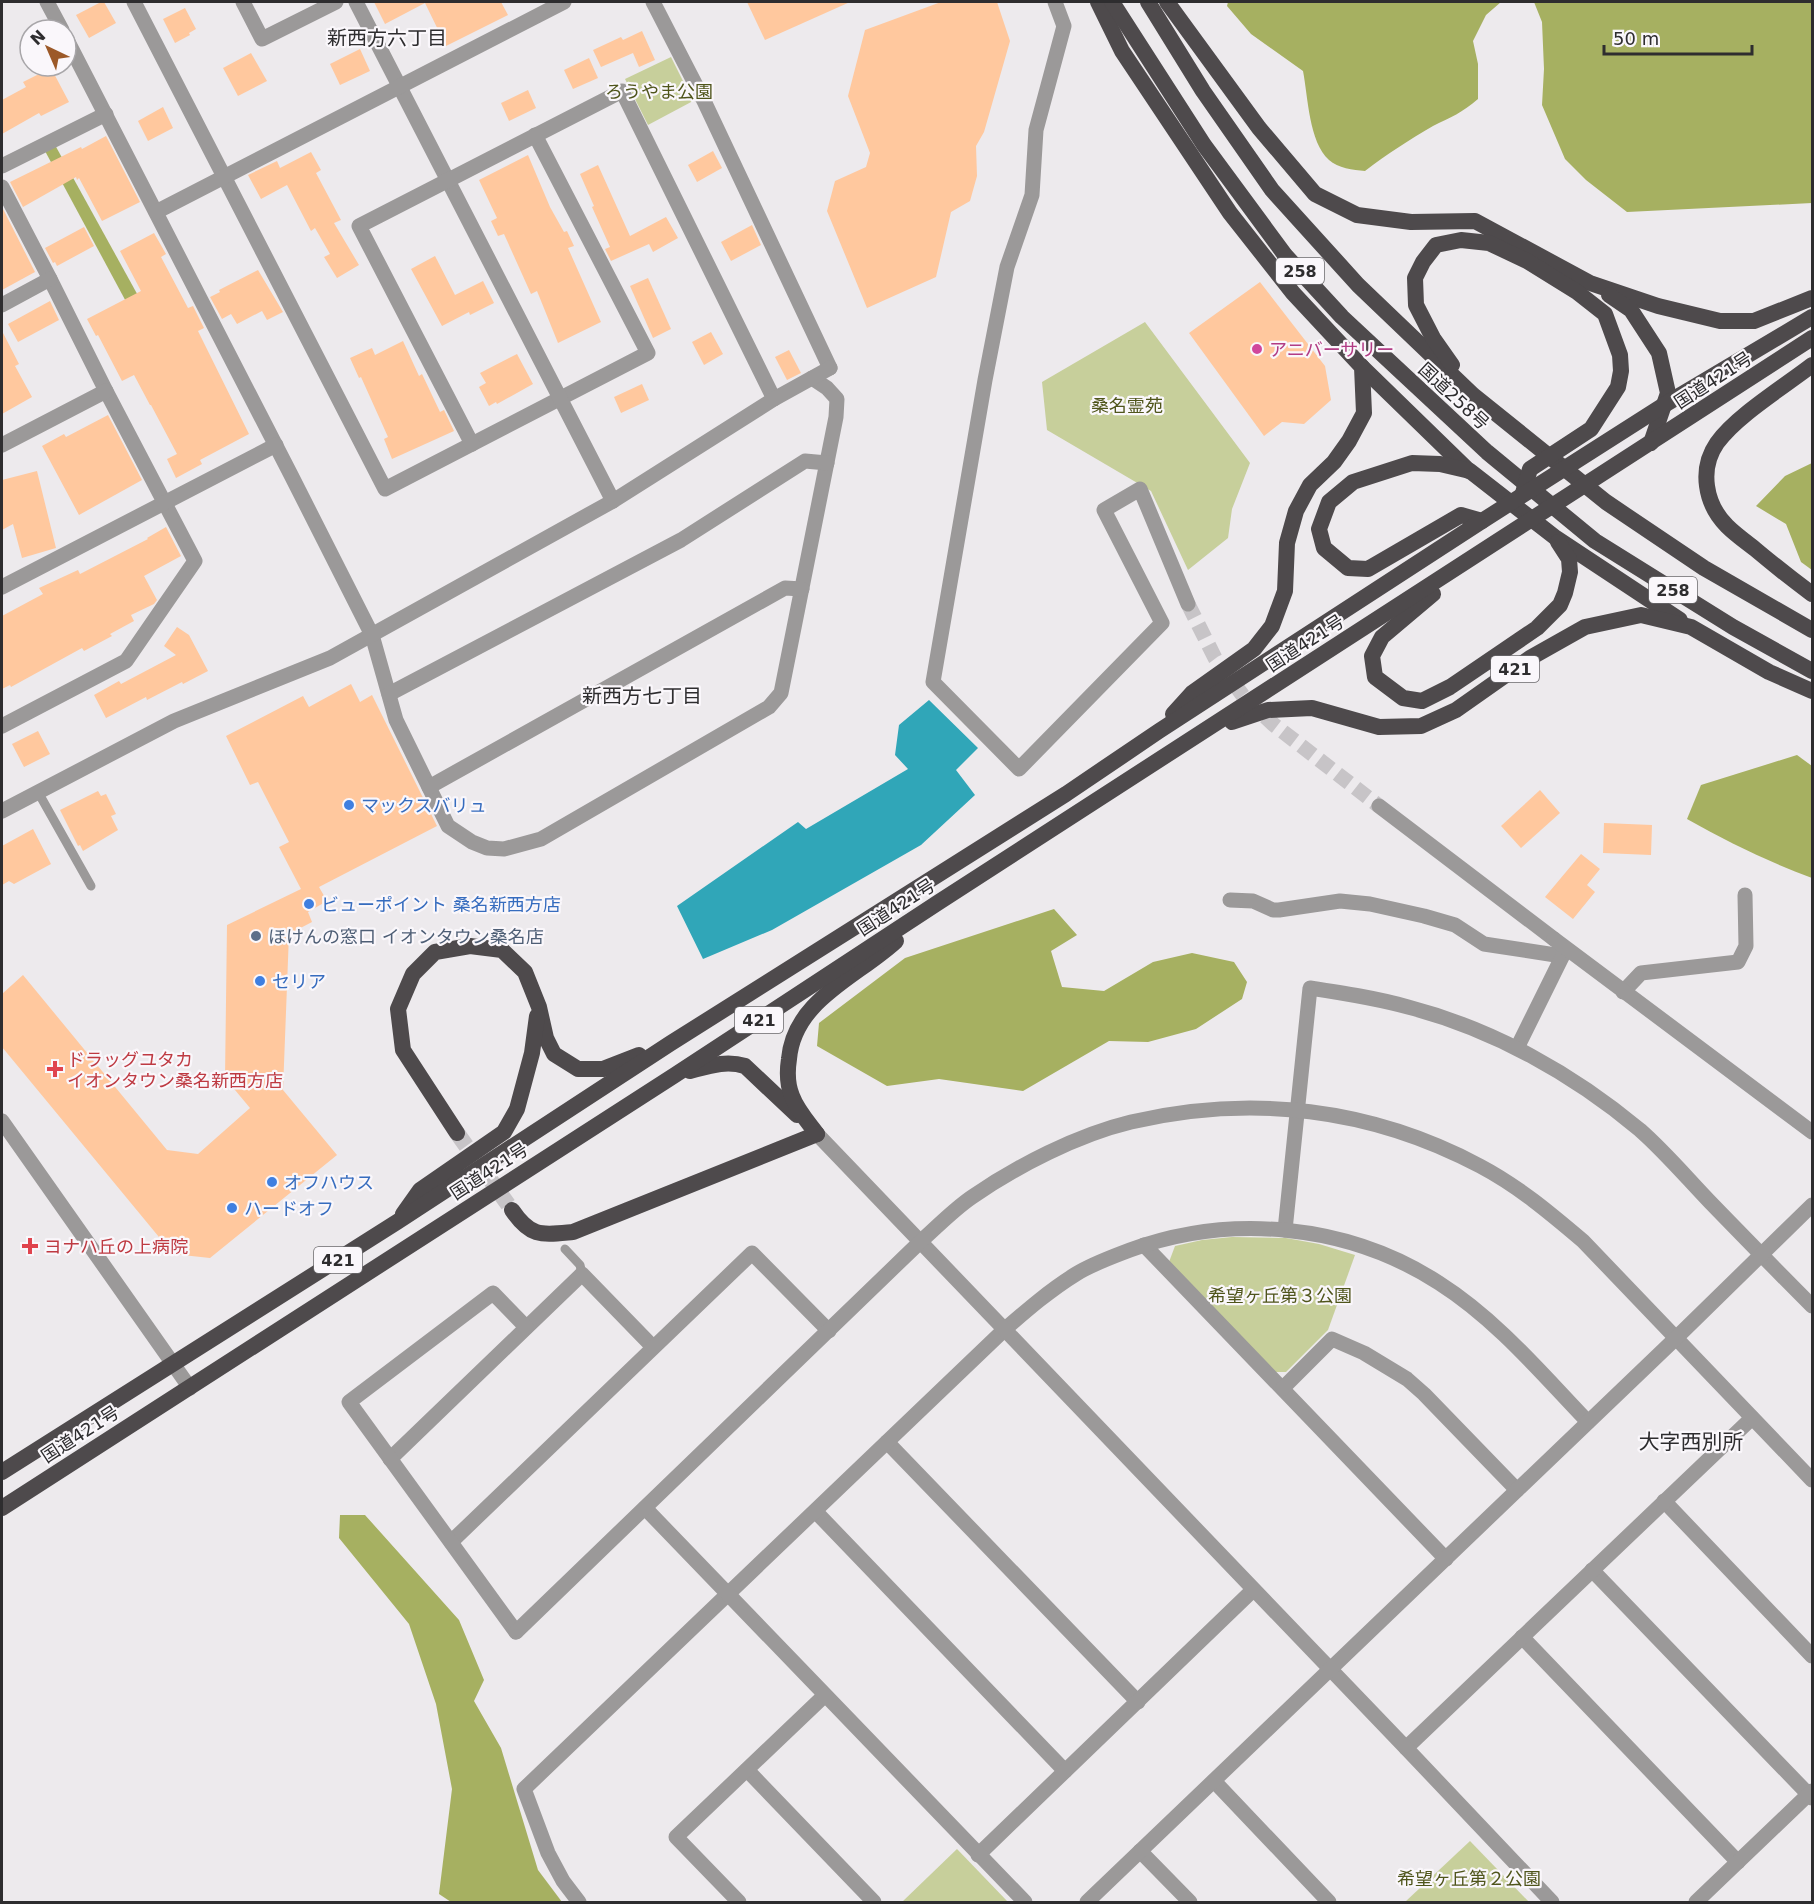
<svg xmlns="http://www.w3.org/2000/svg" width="1814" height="1904" font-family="'DejaVu Sans','Noto Sans JP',sans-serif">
  <rect width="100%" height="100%" fill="#edeaed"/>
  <!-- green -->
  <g fill="#c7cf9b">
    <path d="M 671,57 L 693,101 L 648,125 L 625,79 Z"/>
    <path d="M 1145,322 L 1250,463 L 1232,509 L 1228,538 L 1188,570 L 1151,491 L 1047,430 L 1042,382 Z"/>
    <path d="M 1232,1237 L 1286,1238 L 1319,1244 L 1355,1255 L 1328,1330 L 1286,1372 L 1275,1372 L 1169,1262 L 1175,1246 L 1202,1240 Z"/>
    <path d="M 1470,1841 L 1529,1902 L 1405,1902 Z"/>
    <path d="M 957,1849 L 1008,1902 L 902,1902 Z"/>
  </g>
  <!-- forest -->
  <g fill="#a6b061">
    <path d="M 1228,2 L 1501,2 L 1486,15 L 1473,41 L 1478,64 L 1478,99 C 1462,113 1451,117 1433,126 C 1409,140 1387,154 1365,171 C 1353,170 1338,168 1329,160 C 1309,142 1308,97 1303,71 L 1251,34 L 1227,6 Z"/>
    <path d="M 1534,2 L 1812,2 L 1812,203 L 1627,212 L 1586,180 L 1565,159 L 1542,105 L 1544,69 L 1542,22 Z"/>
    <path d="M 55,145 L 157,330 L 144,335 L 45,151 Z"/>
    <path d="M 1812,463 L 1812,570 L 1801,562 L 1786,524 L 1756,506 L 1785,476 Z"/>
    <path d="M 1797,755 L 1812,766 L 1812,878 C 1769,862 1727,842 1687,819 L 1701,785 Z"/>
    <path d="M 1054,909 L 1077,935 L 1051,951 L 1062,987 L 1104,991 L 1153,962 L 1192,953 L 1234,962 L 1247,982 L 1242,999 L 1196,1029 L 1148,1042 L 1109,1041 L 1023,1091 L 939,1079 L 887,1086 L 817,1046 L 819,1023 L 905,958 Z"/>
    <path d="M 340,1515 L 365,1515 L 459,1620 L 484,1680 L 474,1701 L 501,1748 L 538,1870 L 562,1902 L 451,1902 L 439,1894 L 452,1789 L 436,1704 L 409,1624 L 339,1538 Z"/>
  </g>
  <!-- water -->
  <path fill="#30a6b8" d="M 929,700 L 978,748 L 956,770 L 975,795 L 921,845 L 772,930 L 703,959 L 677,906 L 798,822 L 806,829 L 908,769 L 895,755 L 899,725 Z"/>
  <!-- building -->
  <g fill="#ffc89e">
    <path d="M 101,2 L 104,2 L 116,23 L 89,38 L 76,15 Z"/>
    <path d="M 374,2 L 501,2 L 508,15 L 446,46 L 425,3 L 385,24 Z"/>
    <path d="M 747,2 L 850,2 L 765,40 Z"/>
    <path d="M 941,2 L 997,2 L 1010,41 L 984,132 L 976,146 L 977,176 L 970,201 L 951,212 L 936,277 L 867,308 L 827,211 L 835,181 L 866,167 L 870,153 L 848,96 L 865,30 Z"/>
    <path d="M 185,8 L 196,29 L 189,33 L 190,35 L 175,43 L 163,19 Z"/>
    <path d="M 642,31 L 655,60 L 639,67 L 633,53 L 601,67 L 593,50 L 621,37 L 623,40 Z"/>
    <path d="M 360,49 L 370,71 L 340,85 L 330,64 Z"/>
    <path d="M 251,53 L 267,81 L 238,96 L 223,68 Z"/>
    <path d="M 589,58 L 598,78 L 573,89 L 564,70 Z"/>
    <path d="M 51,68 L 69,102 L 41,116 L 39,113 L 2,134 L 2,100 L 26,87 L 23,82 Z"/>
    <path d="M 528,90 L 536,108 L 509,121 L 501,103 Z"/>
    <path d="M 163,107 L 173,128 L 148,141 L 138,121 Z"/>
    <path d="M 106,136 L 140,202 L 102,221 L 79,178 L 77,180 L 76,177 L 23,207 L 10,182 L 81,147 L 82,149 Z"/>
    <path d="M 713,151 L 722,168 L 697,182 L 688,165 Z"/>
    <path d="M 311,152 L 321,170 L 316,173 L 341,220 L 334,223 L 359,265 L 337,278 L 324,257 L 330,254 L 315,228 L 311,231 L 287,185 L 261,199 L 248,175 L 277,161 L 280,168 Z"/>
    <path d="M 528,155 L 550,207 L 564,232 L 567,231 L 574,246 L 568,248 L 601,322 L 558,343 L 537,291 L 531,294 L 504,234 L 498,236 L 491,221 L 497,218 L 479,180 Z"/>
    <path d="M 598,165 L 630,236 L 666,217 L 678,238 L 653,252 L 649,244 L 611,261 L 605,249 L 610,247 L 592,207 L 594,206 L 580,174 Z"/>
    <path d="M 2,207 L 35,272 L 2,290 Z"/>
    <path d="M 752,225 L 761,245 L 731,261 L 721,242 Z"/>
    <path d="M 84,227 L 94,246 L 57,266 L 55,262 L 53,263 L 45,248 Z"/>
    <path d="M 154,233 L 166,254 L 161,257 L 188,308 L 193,306 L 204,328 L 198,331 L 249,434 L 200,460 L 202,464 L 176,478 L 167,459 L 177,454 L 151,405 L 150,405 L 134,375 L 122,381 L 98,335 L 96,336 L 87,319 L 141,291 L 120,251 Z"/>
    <path d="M 435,256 L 455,295 L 483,281 L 494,303 L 470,315 L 469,312 L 442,326 L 411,269 Z"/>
    <path d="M 258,270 L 283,312 L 267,320 L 262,311 L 237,324 L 231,314 L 222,319 L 210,297 L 220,292 L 219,290 Z"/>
    <path d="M 648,278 L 671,329 L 653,338 L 630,286 Z"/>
    <path d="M 1260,282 L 1325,366 L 1331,400 L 1304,424 L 1282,422 L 1264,436 L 1189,333 Z"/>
    <path d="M 50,301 L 59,320 L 18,342 L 8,324 Z"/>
    <path d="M 2,331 L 19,364 L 15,366 L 32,397 L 2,414 Z"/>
    <path d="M 711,332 L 723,354 L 704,365 L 692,342 Z"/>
    <path d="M 403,341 L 419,376 L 422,374 L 440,412 L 444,410 L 454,431 L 392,459 L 384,439 L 388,437 L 361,377 L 359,378 L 350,358 L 372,348 L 375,355 Z"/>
    <path d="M 789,350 L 801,373 L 787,380 L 775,357 Z"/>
    <path d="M 517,354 L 533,384 L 497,404 L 496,402 L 489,406 L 479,387 L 486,383 L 480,373 Z"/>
    <path d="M 642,384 L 649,400 L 621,413 L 614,397 Z"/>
    <path d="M 108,415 L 142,480 L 79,515 L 42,446 L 64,434 L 66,437 Z"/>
    <path d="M 37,471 L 56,548 L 22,558 L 13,524 L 2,530 L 2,480 Z"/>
    <path d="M 166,527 L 181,556 L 144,576 L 157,600 L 154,604 L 131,615 L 134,621 L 110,634 L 112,636 L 84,651 L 82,648 L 11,687 L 10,685 L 2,689 L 2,616 L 43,594 L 39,588 L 78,570 L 80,574 L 148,539 L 147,538 Z"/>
    <path d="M 177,627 L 189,635 L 208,671 L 183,684 L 182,682 L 147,700 L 146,697 L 106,718 L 94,695 L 119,681 L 121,684 L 176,655 L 164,646 Z"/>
    <path d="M 351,684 L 360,702 L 372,695 L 437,826 L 319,887 L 327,901 L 308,912 L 312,922 L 289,934 L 283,1090 L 337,1155 L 210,1258 L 173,1254 L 2,1047 L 2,994 L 23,975 L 167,1150 L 198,1154 L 250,1108 L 225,1078 L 227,925 L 301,889 L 279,847 L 289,842 L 258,782 L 250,785 L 226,736 L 303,696 L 309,707 Z"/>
    <path d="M 38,731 L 50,754 L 24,767 L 12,744 Z"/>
    <path d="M 1540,790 L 1560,813 L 1521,848 L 1501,826 Z"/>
    <path d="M 98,791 L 101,796 L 106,794 L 116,814 L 111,816 L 118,830 L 83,851 L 80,845 L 78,846 L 60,810 Z"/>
    <path d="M 1604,823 L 1652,825 L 1651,855 L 1603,853 Z"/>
    <path d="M 33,829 L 51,864 L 14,884 L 9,881 L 2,885 L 2,846 Z"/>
    <path d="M 1581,854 L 1600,869 L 1587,885 L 1595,892 L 1573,919 L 1545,897 Z"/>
  </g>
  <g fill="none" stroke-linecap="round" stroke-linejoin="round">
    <!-- minor-tunnel -->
    <path stroke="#c7c4c7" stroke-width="15" stroke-dasharray="15 8" stroke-linecap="butt" d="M 1188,604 L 1215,658 L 1244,697 L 1273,724 L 1379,806"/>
    <!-- trunk-tunnel -->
    <path stroke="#c7c4c7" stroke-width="16" stroke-dasharray="16 8" stroke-linecap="butt" d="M 457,1133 L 512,1210"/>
    <!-- service -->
    <g stroke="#9b9999" stroke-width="9">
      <path d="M 38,792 L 91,886"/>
      <path d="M 565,1249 L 580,1265 L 582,1274"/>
    </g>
    <!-- minor -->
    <g stroke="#9b9999" stroke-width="15">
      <path d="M 47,2 L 62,30"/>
      <path d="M 134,2 L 385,489 L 648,353 L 535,135"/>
      <path d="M 243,2 L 262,39 L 336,2"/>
      <path d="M 356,2 L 613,501"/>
      <path d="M 653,2 L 704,101 L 830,368"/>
      <path d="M 1055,2 L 1064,26 L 1036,130 L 1032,195 L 1007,267 L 985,380 L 933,682 L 1019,769 L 1162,623 L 1104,510 L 1140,489 L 1188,604"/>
      <path d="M 66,38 L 291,475 L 372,635 L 396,720 L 448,826 L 472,842 L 487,848 L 504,849 L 541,839 L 769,707 L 781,693 L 836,417 L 837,399 L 827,388 L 812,378"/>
      <path d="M 2,166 L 106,114"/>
      <path d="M 2,187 L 50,279 L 106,391 L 195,561 L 126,661 L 2,726"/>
      <path d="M 156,212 L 564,2"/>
      <path d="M 2,305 L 50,279"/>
      <path d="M 472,444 L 359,226 L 622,91 L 774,399"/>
      <path d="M 2,445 L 106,391"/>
      <path d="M 2,587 L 276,445"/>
      <path d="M 389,694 L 681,540 L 805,461 L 827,463"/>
      <path d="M 429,787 L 785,588 L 802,589"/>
      <path d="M 1379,806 L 1554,939"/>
      <path d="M 1230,900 L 1253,901 L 1273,910 L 1279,910 L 1340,901 L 1370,904 L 1424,916 L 1455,925 L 1484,944 L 1562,956"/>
      <path d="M 1623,992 L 1641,973 L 1738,962 L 1746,946 L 1745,895"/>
      <path d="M 1517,1048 L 1566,949"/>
      <path d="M 1285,1230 L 1310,988 C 1343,993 1376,998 1408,1007 C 1493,1029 1573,1074 1640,1130 C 1665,1152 1687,1178 1710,1202 C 1744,1237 1778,1272 1812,1306"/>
      <path d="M 1144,1245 L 1446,1559"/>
      <path d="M 1283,1388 L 1332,1339 L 1364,1353 L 1407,1379 L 1424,1394 L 1517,1490"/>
      <path d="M 887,1442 L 1138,1702"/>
      <path d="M 390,1459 L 582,1274 L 653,1347"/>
      <path d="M 1664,1501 L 1812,1656"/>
      <path d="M 816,1512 L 1065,1771"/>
      <path d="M 451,1542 L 752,1253 L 829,1331"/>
      <path d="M 1592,1570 L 1812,1798"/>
      <path d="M 516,1632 L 349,1402 L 493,1293 L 526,1327"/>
      <path d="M 1522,1637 L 1738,1862"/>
      <path d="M 1406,1748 L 1752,1418"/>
      <path d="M 747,1770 L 874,1902"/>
      <path d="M 1214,1781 L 1329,1902"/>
      <path d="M 1140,1851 L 1190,1902"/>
      <path d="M 978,1855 L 1253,1590"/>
      <path d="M 579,1902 L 563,1881 L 548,1853 L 524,1789 L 1004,1330 C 1027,1310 1050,1290 1076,1274 C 1092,1264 1112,1257 1130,1250 C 1231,1213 1348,1224 1439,1283 C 1497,1320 1541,1373 1588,1422"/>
      <path d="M 739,1902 L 676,1837 L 824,1696"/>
      <path d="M 1696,1902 L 1812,1791"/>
    </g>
    <!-- tertiary -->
    <g stroke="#9b9999" stroke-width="15">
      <path d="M 2,811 L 174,721 L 330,658 L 613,501 L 774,399 L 830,368"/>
      <path d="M 1554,939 L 1812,1132"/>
      <path d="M 2,1121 L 190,1388"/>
      <path d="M 817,1134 L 1406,1748 L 1552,1902"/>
      <path d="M 645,1508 L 1025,1902"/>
      <path d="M 516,1632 L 920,1242 C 937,1227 953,1210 972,1197 C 1017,1166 1077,1135 1131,1122 C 1252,1094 1371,1108 1480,1166 C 1518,1186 1550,1213 1583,1241 L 1812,1480"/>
      <path d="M 1087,1902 L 1675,1339 L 1812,1205"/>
    </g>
    <!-- trunk -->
    <g stroke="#4e4a4c" stroke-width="16">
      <path d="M 1098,2 L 1122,51 L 1230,213 L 1293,293 L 1362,367 L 1364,413 L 1349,441 L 1334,462 L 1310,485 L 1296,511 L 1287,543 L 1285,591 L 1272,626 L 1254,649 L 1192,693 L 1173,714"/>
      <path d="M 1112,2 L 1204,145 L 1285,255 L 1342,317 L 1487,452 L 1595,541 L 1733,627 L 1812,671"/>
      <path d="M 1148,2 L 1203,91 L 1272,190 L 1358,285 L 1473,395 L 1606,502 L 1704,568 L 1812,630"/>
      <path d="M 1167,2 L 1259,128 L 1315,194 L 1357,215 L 1411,222 L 1475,221 L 1590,283 L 1658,306 L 1720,321 L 1754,321 L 1812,298"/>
      <path d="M 1609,295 L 1631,310 L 1659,353 L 1668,393 L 1651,443"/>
      <path d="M 1452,365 L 1433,338 L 1416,305 L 1415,278 L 1423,262 L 1436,245 L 1461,240 L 1489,243 L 1527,261 L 1577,292 L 1605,314 L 1620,355 L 1621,371 L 1618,387 L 1591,429 L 1530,469 L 1523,493"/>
      <path d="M 1812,365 C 1785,386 1736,416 1717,443 C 1699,469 1705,504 1727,526 C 1735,534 1746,542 1755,549 C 1774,565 1793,580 1812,594"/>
      <path d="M 1362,367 L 1469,471"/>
      <path d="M 1482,521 L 1461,515 L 1368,569 L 1348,568 L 1324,548 L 1319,529 L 1329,502 L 1353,482 L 1412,463 L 1440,464 L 1470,471 L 1556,538 L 1680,620"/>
      <path d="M 1433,594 L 1382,637 L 1372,656 L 1375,677 L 1403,698 L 1422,701 L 1450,687 L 1537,628 L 1560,605 L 1565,593 L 1570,572 L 1569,559 L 1558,542"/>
      <path d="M 1232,722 L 1268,710 L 1312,708 L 1379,727 L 1421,726 L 1456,710 L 1530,658 L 1585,627 L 1641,615 L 1691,627 L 1769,672 L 1812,691"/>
      <path d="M 690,1071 C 709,1066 726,1060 745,1066 L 797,1115"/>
      <path d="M 457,1133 L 403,1050 L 398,1009 L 413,974 L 435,952 L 470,946 L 502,950 L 525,972 L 539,1007 L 546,1038 L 554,1054 L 578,1069 L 603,1069 L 639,1055"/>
      <path d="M 817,1134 C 808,1122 797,1110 792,1096 C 787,1084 787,1072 789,1059 C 794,1000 857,977 896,941"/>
      <path d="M 512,1210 C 531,1238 542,1235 573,1232 L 817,1134"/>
      <path d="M 403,1214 L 420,1190 L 504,1132 L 517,1109 L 532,1053 L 537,1016"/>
      <path d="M 2,1472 L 397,1222 L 671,1043 L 1066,794 L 1159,731 L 1482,521 L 1664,405 L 1812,317"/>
      <path d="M 2,1508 L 675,1075 L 939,902 L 1812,338"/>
    </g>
  </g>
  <!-- markers -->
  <circle fill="#d1479c" stroke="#faf7fb" stroke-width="2" cx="1257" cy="349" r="6"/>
  <g fill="#3f7fe0" stroke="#faf7fb" stroke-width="2">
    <circle cx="349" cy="805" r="6"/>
    <circle cx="309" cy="904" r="6"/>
    <circle cx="260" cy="981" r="6"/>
    <circle cx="272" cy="1182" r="6"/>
    <circle cx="232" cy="1208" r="6"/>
  </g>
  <circle fill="#5c6f8a" stroke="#faf7fb" stroke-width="2" cx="256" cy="936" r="6"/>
  <g fill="#e0444e" stroke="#faf7fb" stroke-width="2">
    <path d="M52 1060h6v6h6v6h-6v6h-6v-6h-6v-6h6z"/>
    <path d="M27 1237h6v6h6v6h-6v6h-6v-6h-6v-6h6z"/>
  </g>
  <g text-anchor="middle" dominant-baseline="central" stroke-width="4.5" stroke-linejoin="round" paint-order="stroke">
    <!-- shield labels -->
    <g fill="#faf7fb" stroke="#6b6a6c" stroke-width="1.5">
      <rect x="1276" y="258" width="48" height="26" rx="4.5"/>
      <rect x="1649" y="577" width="48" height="26" rx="4.5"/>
      <rect x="1491" y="656" width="48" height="26" rx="4.5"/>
      <rect x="735" y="1007" width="48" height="26" rx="4.5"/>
      <rect x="314" y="1247" width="48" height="26" rx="4.5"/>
    </g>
    <g font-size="16" font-weight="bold" fill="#2e2d2f">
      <text x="1300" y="271">258</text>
      <text x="1673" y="590">258</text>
      <text x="1515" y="669">421</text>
      <text x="759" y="1020">421</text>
      <text x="338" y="1260">421</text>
    </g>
    <!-- park labels -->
    <g font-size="18" fill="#4f551b" stroke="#faf7fb">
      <text x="659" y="91">ろうやま公園</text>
      <text x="1127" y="405">桑名霊苑</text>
      <text x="1280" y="1295">希望ヶ丘第３公園</text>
      <text x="1469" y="1878">希望ヶ丘第２公園</text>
    </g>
    <!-- hotel labels -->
    <g font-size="18" fill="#b23c85" stroke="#faf7fb" text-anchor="start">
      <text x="1269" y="349">アニバーサリー</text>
    </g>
    <!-- street labels -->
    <g font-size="18" fill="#2e2d2f" stroke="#faf7fb">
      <text transform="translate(1713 380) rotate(-33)">国道421号</text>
      <text transform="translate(1454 396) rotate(43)">国道258号</text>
      <text transform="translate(1305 643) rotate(-33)">国道421号</text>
      <text transform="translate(896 907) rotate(-33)">国道421号</text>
      <text transform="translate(489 1171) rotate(-33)">国道421号</text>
      <text transform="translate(80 1434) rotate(-33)">国道421号</text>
    </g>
    <!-- shop labels -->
    <g font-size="18" fill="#366cbe" stroke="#faf7fb" text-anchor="start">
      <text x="361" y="805">マックスバリュ</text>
      <text x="321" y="904">ビューポイント 桑名新西方店</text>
      <text x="272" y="981">セリア</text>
      <text x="284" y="1182">オフハウス</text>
      <text x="244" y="1208">ハードオフ</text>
    </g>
    <!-- service labels -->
    <g font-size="18" fill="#4e5e75" stroke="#faf7fb" text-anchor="start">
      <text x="268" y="936">ほけんの窓口 イオンタウン桑名店</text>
    </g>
    <!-- health labels -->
    <g font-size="18" fill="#be3a42" stroke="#faf7fb" text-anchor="start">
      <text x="67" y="1059">ドラッグユタカ<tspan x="67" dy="21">イオンタウン桑名新西方店</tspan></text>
      <text x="44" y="1246">ヨナハ丘の上病院</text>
    </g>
    <!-- neighbourhood labels -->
    <g font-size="20" fill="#2e2d2f" stroke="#faf7fb">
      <text x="387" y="38">新西方六丁目</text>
      <text x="642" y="696">新西方七丁目</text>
    </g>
    <!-- quarter labels -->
    <g font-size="21" fill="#2e2d2f" stroke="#faf7fb">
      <text x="1691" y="1442">大字西別所</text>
    </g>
  </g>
  <!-- border -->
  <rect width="1814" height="1904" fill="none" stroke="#2e2d2f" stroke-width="6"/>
  <!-- north arrow -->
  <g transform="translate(48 48) rotate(316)"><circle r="28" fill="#faf7fb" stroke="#a8a6a9" stroke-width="1.5"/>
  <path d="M0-4.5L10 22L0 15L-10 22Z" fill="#9c5928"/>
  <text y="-9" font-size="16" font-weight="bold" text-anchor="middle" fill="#2e2d2f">N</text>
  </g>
  <!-- scale -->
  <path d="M1604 45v9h148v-9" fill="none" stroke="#2e2d2f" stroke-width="3"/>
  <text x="1613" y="45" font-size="18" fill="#2e2d2f" stroke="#faf7fb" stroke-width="4.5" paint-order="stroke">50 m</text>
</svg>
